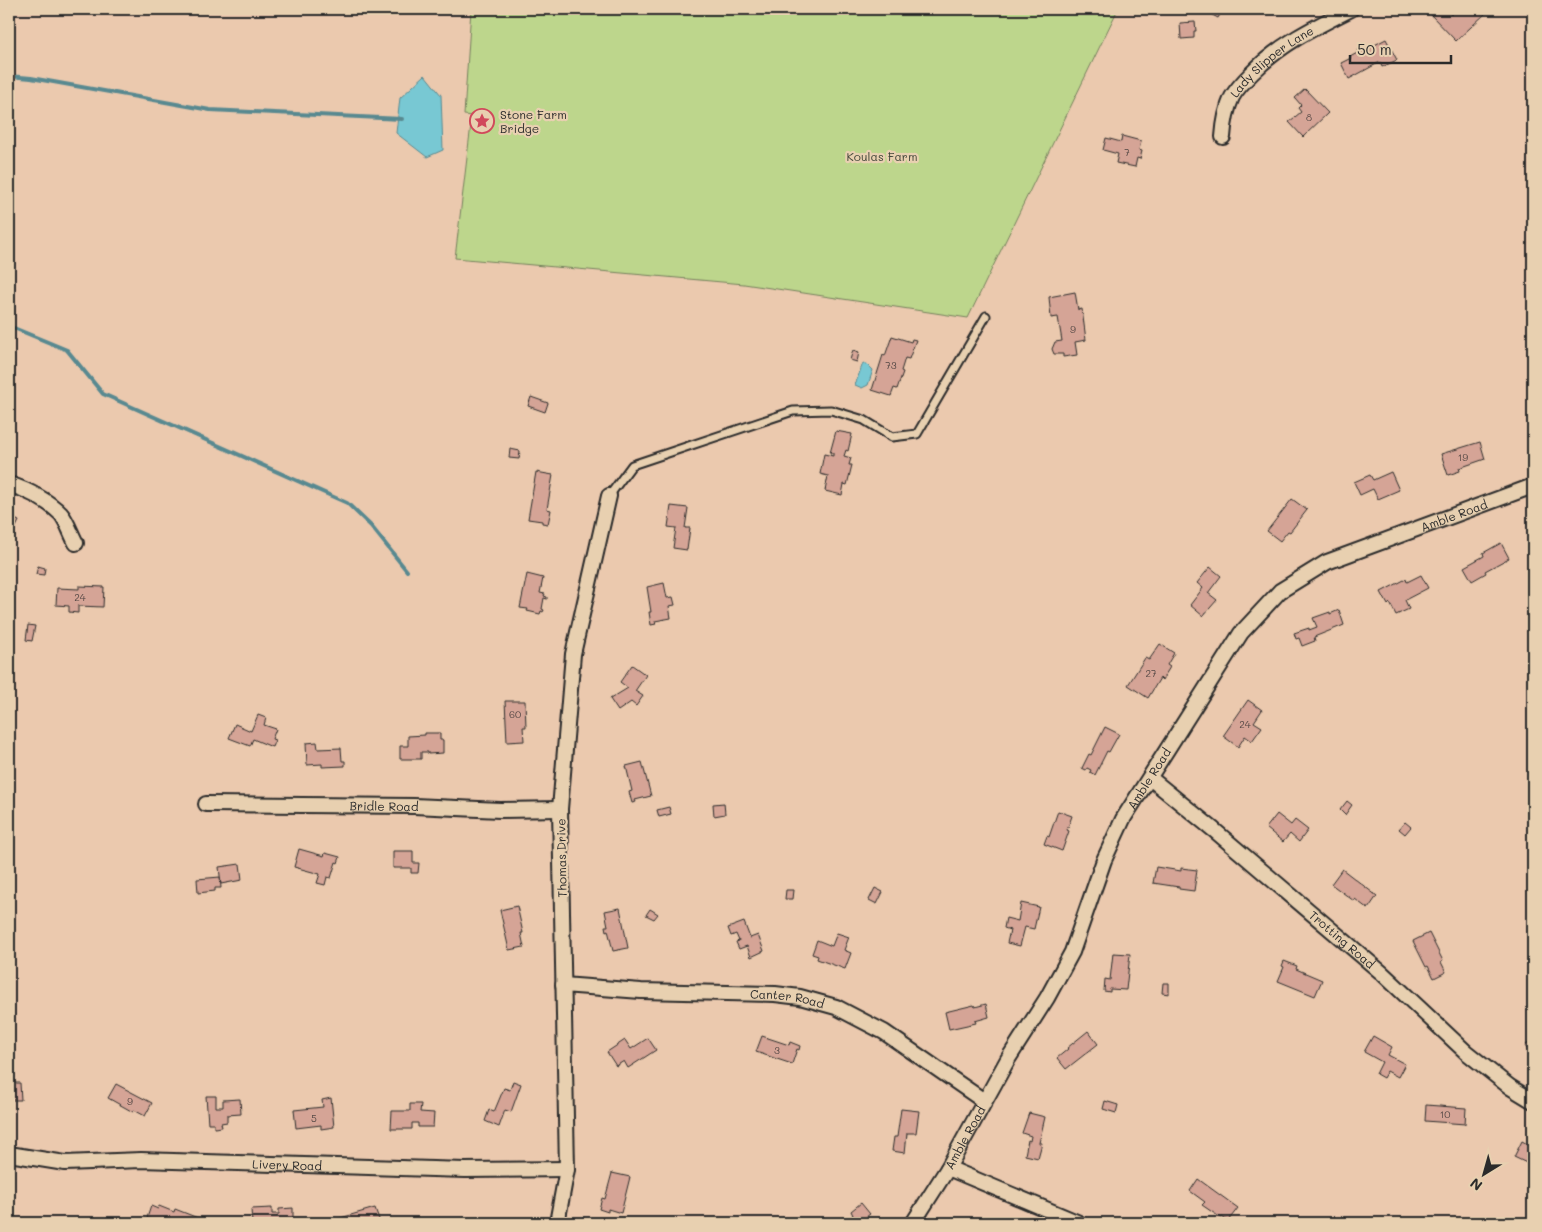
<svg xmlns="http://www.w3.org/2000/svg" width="1542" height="1232" font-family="Mali,sans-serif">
  <rect width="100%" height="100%" fill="#ebc9ae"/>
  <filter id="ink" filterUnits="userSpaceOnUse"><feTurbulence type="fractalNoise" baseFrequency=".02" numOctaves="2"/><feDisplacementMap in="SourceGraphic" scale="10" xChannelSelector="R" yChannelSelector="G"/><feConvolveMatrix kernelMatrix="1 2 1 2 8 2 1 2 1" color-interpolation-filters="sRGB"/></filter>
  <g filter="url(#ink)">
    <!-- green -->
    <path fill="#bdd68c" stroke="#74805c" d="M 471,9 L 1118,9 L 968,318 L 744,284 L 455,258 L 472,116 L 464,115 Z"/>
    <!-- water -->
    <g fill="#78c8d3" stroke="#598990">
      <path d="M 425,75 L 441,95 L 443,150 L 427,157 L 396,133 L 400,98 Z"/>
      <path d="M 863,363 L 868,365 L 873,370 L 868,385 L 862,388 L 855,385 Z"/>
    </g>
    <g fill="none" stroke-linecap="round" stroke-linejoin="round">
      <!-- stream -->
      <g stroke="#598990" stroke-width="4">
        <path d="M 9,76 L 31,78 L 210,110 L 402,119"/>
        <path d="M 9,326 L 67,350 L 103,394 L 347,503 L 371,526 L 407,571"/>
      </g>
    </g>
    <!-- building -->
    <g fill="#d5a496" stroke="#2b2b2b">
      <path d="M 1201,9 L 1220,9 L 1222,11 L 1218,18 Z"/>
      <path d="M 1435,9 L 1446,9 L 1451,15 L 1456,10 L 1454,9 L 1481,9 L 1486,13 L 1456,41 L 1430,14 Z"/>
      <path d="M 1195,22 L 1196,31 L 1194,31 L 1194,38 L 1181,39 L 1180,23 Z"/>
      <path d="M 1386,39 L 1397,60 L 1382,67 L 1380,62 L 1349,79 L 1341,63 L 1351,58 L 1350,57 L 1359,52 L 1358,50 L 1363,47 L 1365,50 Z"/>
      <path d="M 1305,89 L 1328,113 L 1303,137 L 1289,122 L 1301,112 L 1298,108 L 1301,105 L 1295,98 Z"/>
      <path d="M 1122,136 L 1141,141 L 1139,150 L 1142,151 L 1140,159 L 1137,158 L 1135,167 L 1116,163 L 1118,154 L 1103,150 L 1106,138 L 1121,142 Z"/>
      <path d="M 1075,292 L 1078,310 L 1082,309 L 1086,340 L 1075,342 L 1077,355 L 1063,357 L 1063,354 L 1054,354 L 1052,349 L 1055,342 L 1062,341 L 1058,317 L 1051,318 L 1049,297 Z"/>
      <path d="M 892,336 L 911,342 L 912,339 L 916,340 L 909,359 L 905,358 L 901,371 L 903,372 L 897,389 L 894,388 L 891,396 L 872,390 L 883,355 L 885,356 Z"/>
      <path d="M 853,350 L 859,352 L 857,362 L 850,360 Z"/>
      <path d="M 531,397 L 548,403 L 545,412 L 528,406 Z"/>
      <path d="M 836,431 L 852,434 L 848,451 L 846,450 L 844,456 L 851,458 L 849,465 L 852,465 L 847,485 L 844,484 L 842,495 L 825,491 L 828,476 L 820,474 L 824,454 L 833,456 L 833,453 L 830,453 Z"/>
      <path d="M 1480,442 L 1485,459 L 1459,468 L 1460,471 L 1448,475 L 1441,454 Z"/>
      <path d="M 510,449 L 520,451 L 519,459 L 509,458 Z"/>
      <path d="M 536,472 L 553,475 L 547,509 L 551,510 L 548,524 L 542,523 L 542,521 L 528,519 Z"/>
      <path d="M 1391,472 L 1399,490 L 1378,499 L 1373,489 L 1360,495 L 1354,482 L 1370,475 L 1373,480 Z"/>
      <path d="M 1292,499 L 1307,510 L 1290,532 L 1288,531 L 1280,541 L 1267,531 Z"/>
      <path d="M 671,506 L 688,508 L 685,528 L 690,528 L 687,550 L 673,548 L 676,528 L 668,527 Z"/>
      <path d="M 9,516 L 19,521 L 9,541 Z"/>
      <path d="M 1501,543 L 1509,558 L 1485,571 L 1486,573 L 1472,581 L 1464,567 L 1484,556 L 1483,553 Z"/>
      <path d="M 38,566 L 45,568 L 44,575 L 36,574 Z"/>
      <path d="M 1210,567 L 1221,576 L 1208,593 L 1217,600 L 1203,616 L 1190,605 L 1203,588 L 1197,583 Z"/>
      <path d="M 527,574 L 543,578 L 540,593 L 545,594 L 544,596 L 547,597 L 547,599 L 544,598 L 542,609 L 544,610 L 543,612 L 541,611 L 540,614 L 527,611 L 528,609 L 520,608 Z"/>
      <path d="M 1421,575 L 1428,588 L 1405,600 L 1409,609 L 1396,615 L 1390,603 L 1388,605 L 1381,592 L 1406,579 L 1407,582 Z"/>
      <path d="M 664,583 L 667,598 L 673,597 L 675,605 L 669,606 L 671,618 L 655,621 L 656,624 L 651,625 L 649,612 L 651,612 L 647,587 Z"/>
      <path d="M 79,586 L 104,587 L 103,607 L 78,606 L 78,613 L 69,612 L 69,606 L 56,605 L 57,588 L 79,589 Z"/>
      <path d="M 1339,610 L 1344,625 L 1314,637 L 1315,641 L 1302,646 L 1299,638 L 1296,639 L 1294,633 L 1309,628 L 1309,630 L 1317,627 L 1313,618 L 1330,612 L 1330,614 Z"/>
      <path d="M 28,625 L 35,626 L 32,641 L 26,640 Z"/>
      <path d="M 1160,644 L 1174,653 L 1167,665 L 1170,667 L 1162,680 L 1160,678 L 1148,698 L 1128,685 L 1145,658 L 1149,660 Z"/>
      <path d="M 632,665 L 646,675 L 635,691 L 643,696 L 636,706 L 631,702 L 618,711 L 610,699 L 628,688 L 620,682 Z"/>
      <path d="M 1248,700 L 1262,710 L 1254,722 L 1262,727 L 1252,741 L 1245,736 L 1238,747 L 1223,736 Z"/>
      <path d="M 505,701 L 525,701 L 526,727 L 523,727 L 524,741 L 507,742 Z"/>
      <path d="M 258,715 L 266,718 L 264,725 L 276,729 L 272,739 L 275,740 L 272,747 L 253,739 L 250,746 L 229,738 L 235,724 L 251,731 Z"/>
      <path d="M 1105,727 L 1119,734 L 1109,752 L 1107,751 L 1095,775 L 1090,772 L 1091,770 L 1087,768 L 1086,770 L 1082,768 L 1089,754 L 1091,755 Z"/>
      <path d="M 425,733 L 440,733 L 440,740 L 443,740 L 443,753 L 428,754 L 428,752 L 421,752 L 421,759 L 400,759 L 400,746 L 408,746 L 408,736 L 425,735 Z"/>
      <path d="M 317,742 L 318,749 L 341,748 L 342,761 L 345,761 L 345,766 L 322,767 L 322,764 L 307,765 L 306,743 Z"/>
      <path d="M 642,762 L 651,796 L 635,800 L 636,802 L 632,803 L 629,792 L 632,791 L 626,766 Z"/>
      <path d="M 1347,801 L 1352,805 L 1345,815 L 1340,810 Z"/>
      <path d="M 724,803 L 725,814 L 714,816 L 713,804 Z"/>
      <path d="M 669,807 L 671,814 L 659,817 L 657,810 Z"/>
      <path d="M 1058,811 L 1072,816 L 1067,830 L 1069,831 L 1062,851 L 1044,844 L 1047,836 L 1049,837 Z"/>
      <path d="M 1277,814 L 1291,825 L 1295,820 L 1308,830 L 1299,842 L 1290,834 L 1283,842 L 1266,828 Z"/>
      <path d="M 1405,822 L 1411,827 L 1405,834 L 1399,829 Z"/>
      <path d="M 299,849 L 324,856 L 325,853 L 340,857 L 338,863 L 336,862 L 331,878 L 327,877 L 325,885 L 317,883 L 320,874 L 294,867 Z"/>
      <path d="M 393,851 L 413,851 L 413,863 L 419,863 L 418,873 L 411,873 L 411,868 L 393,868 Z"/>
      <path d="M 240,864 L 242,880 L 221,884 L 219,867 Z"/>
      <path d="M 1156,867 L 1181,871 L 1181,868 L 1197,870 L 1194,891 L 1179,889 L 1179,887 L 1153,883 Z"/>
      <path d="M 1342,869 L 1377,896 L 1368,909 L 1355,899 L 1354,901 L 1331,884 Z"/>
      <path d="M 220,877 L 221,888 L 215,888 L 215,891 L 198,893 L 197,879 Z"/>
      <path d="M 875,888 L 883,892 L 877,904 L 869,900 Z"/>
      <path d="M 786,890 L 794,890 L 793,899 L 785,899 Z"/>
      <path d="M 1021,903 L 1039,907 L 1034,929 L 1025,927 L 1020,946 L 1007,943 L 1010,930 L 1004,928 L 1006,918 L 1018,921 Z"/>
      <path d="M 517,906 L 523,933 L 521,933 L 524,947 L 509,950 L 500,910 Z"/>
      <path d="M 620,908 L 628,948 L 613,951 L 608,930 L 606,931 L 605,926 L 608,926 L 605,911 Z"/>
      <path d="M 650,909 L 658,914 L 654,919 L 646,915 Z"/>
      <path d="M 744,922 L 750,938 L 758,935 L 764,951 L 751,957 L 747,946 L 739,949 L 736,942 L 739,941 L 736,934 L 731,936 L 728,928 Z"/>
      <path d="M 837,933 L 849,937 L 844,950 L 851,953 L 845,969 L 817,959 L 818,956 L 812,954 L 817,940 L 832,946 Z"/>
      <path d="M 1429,933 L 1443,961 L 1441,962 L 1446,972 L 1434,978 L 1428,966 L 1426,967 L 1413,941 Z"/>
      <path d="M 1113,953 L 1130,954 L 1126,990 L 1110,989 L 1110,992 L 1104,991 L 1105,979 L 1110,980 Z"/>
      <path d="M 1284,961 L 1297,966 L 1296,969 L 1322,980 L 1315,996 L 1278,981 L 1284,967 L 1282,966 Z"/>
      <path d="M 1163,983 L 1169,983 L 1169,994 L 1162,993 Z"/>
      <path d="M 986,1004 L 989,1017 L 975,1021 L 976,1023 L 949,1029 L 945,1012 L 974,1005 L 975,1007 Z"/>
      <path d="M 1088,1031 L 1098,1044 L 1066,1069 L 1057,1058 L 1068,1049 L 1067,1048 Z"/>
      <path d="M 762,1036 L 789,1045 L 790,1042 L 800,1046 L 799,1050 L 797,1049 L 792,1064 L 756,1052 Z"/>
      <path d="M 1373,1036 L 1392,1047 L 1388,1055 L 1405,1064 L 1398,1077 L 1387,1071 L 1383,1078 L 1376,1074 L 1382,1062 L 1364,1052 Z"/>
      <path d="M 648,1038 L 656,1050 L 628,1068 L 624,1061 L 616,1066 L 607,1052 L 625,1040 L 631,1049 Z"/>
      <path d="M 1533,1039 L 1533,1055 L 1532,1056 L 1525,1046 Z"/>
      <path d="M 513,1081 L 521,1084 L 511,1112 L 505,1110 L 499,1127 L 485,1121 L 489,1110 L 494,1112 L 504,1088 L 510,1090 Z"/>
      <path d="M 9,1083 L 20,1083 L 21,1100 L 9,1100 Z"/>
      <path d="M 116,1084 L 152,1103 L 145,1116 L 134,1110 L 133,1112 L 108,1098 Z"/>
      <path d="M 206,1096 L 216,1096 L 216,1107 L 223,1107 L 223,1100 L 240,1099 L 241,1114 L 227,1115 L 227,1122 L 221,1123 L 222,1127 L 214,1128 L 214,1123 L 208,1123 Z"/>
      <path d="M 331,1098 L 334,1127 L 321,1129 L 321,1125 L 296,1128 L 294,1110 L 323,1107 L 322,1100 Z"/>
      <path d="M 1105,1101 L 1118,1105 L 1116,1113 L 1103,1109 Z"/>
      <path d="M 410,1104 L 421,1104 L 420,1112 L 434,1113 L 433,1127 L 418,1127 L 418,1123 L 412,1123 L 412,1129 L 391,1129 L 392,1111 L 410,1111 Z"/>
      <path d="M 1426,1105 L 1466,1108 L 1465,1124 L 1425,1121 Z"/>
      <path d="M 901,1109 L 919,1111 L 916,1133 L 907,1133 L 905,1153 L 892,1151 L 894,1137 L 897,1137 Z"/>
      <path d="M 1029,1113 L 1045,1117 L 1039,1143 L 1042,1143 L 1038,1158 L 1025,1155 L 1028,1140 L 1030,1141 L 1031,1136 L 1022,1133 Z"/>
      <path d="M 1522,1141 L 1533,1147 L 1533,1166 L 1514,1157 Z"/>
      <path d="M 612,1173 L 630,1177 L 621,1213 L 608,1209 L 608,1212 L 599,1209 L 602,1198 L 605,1199 Z"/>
      <path d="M 1198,1179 L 1238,1208 L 1228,1221 L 1222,1217 L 1221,1218 L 1202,1205 L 1205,1202 L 1190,1191 Z"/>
      <path d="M 861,1203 L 870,1214 L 858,1223 L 857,1222 L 855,1223 L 844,1223 L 853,1215 L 851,1211 Z"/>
      <path d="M 151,1206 L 158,1209 L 159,1206 L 174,1212 L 175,1209 L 203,1220 L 202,1223 L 160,1223 L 147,1218 Z"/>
      <path d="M 272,1208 L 272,1214 L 279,1214 L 279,1209 L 293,1208 L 293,1223 L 252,1223 L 251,1209 Z"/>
      <path d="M 375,1208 L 380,1222 L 338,1223 L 337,1219 Z"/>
    </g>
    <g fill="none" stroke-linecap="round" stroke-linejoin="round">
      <defs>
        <path id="service" d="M 609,496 L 632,465 L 793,411 L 831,410 L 864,420 L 892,437 L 917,434 L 986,316"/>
        <g id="minor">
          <path id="s1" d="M 1223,137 C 1224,123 1226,110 1232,97 C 1237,88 1245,80 1252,73 C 1280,44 1315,27 1351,9"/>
          <path d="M 9,484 C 27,490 47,500 61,514 C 67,521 71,534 76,543"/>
          <path id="s2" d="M 1150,778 L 1214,830 L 1382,973 L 1466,1052 L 1510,1087 L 1533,1101"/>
          <path id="s3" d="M 206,804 L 414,806 L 500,810 L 560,809"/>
          <path id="s4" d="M 563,985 L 641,991 L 775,994 L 800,997 L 836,1007 L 884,1032 L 984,1101"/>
          <path id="s5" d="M 9,1154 L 65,1163 L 141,1160 L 465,1170 L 567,1169"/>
          <path d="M 948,1168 L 1079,1223"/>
          <path d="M 557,1223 L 567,1169 L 560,809 L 573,654 L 609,496"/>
          <path id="s6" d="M 913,1223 L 948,1168 L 1008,1059 L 1047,998 L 1072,952 L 1104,860 L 1123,819 L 1241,633 L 1280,591 L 1327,562 L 1533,486"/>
        </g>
      </defs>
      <!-- service casing -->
      <use href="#service" stroke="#2b2b2b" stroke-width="11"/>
      <!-- minor casing -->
      <use href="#minor" stroke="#2b2b2b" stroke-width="18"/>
      <!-- service -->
      <use href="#service" stroke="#e8d0b0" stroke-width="7"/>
      <!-- minor -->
      <use href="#minor" stroke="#e8d0b0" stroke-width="14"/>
    </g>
  </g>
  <!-- icons -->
  <defs>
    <symbol id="sight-ring" viewBox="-11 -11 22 22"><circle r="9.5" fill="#e8d0b0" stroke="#d1495b" stroke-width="1.5"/><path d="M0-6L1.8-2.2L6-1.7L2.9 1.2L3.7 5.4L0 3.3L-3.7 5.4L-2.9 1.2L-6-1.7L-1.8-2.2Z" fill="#d1495b"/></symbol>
  </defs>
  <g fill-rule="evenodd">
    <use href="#sight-ring" x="468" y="107" width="28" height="28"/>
  </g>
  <g text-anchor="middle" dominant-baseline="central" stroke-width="4.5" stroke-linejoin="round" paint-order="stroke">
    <!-- number labels -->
    <g font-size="10" fill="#564946">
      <text x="1309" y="117">8</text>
      <text x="1127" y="152">7</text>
      <text x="1073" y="329">9</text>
      <text x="891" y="365">73</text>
      <text x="1463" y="457">19</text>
      <text x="80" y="597">24</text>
      <text x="1151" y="673">27</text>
      <text x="515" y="714">60</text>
      <text x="1245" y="724">24</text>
      <text x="777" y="1050">3</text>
      <text x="130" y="1101">9</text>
      <text x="1445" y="1114">10</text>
      <text x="314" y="1118">5</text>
    </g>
    <!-- street labels -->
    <g font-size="12" fill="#2b2b2b" stroke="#e8d0b0">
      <text stroke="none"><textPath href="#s1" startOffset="95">Lady Slipper Lane</textPath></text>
      <text stroke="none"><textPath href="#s6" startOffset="925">Amble Road</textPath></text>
      <text stroke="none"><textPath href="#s6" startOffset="505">Amble Road</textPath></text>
      <text stroke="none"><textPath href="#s3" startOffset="178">Bridle Road</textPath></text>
      <text transform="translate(561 858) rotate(-91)">Thomas Drive</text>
      <text stroke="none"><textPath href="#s2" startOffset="251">Trotting Road</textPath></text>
      <text stroke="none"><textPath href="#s4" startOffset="225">Canter Road</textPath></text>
      <text stroke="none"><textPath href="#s6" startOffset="100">Amble Road</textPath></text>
      <text stroke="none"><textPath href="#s5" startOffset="279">Livery Road</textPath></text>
    </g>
    <!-- poi labels -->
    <g font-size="12" fill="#2b2b2b" stroke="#e8d0b0" text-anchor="start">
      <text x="500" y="114">Stone Farm<tspan x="500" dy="14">Bridge</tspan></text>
    </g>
    <!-- park labels -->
    <g font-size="12" fill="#41453a" stroke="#e8d0b0">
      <text x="882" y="156">Koulas Farm</text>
    </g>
  </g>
  <!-- margin -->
  <rect width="1542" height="1232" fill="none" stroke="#e8d0b0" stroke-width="30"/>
  <rect x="15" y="15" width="1512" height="1202" fill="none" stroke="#2b2b2b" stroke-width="2" filter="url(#ink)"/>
  <!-- north arrow -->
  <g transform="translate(1484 1174) rotate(217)" stroke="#e8d0b0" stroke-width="4" paint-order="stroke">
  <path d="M0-4L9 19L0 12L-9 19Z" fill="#2b2b2b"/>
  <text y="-8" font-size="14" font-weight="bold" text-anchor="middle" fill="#2b2b2b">N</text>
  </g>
  <!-- scale -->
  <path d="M1350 55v8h101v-8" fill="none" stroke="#2b2b2b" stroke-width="2.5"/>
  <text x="1357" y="55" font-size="15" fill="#2b2b2b" stroke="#e8d0b0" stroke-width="4" paint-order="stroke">50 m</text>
</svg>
